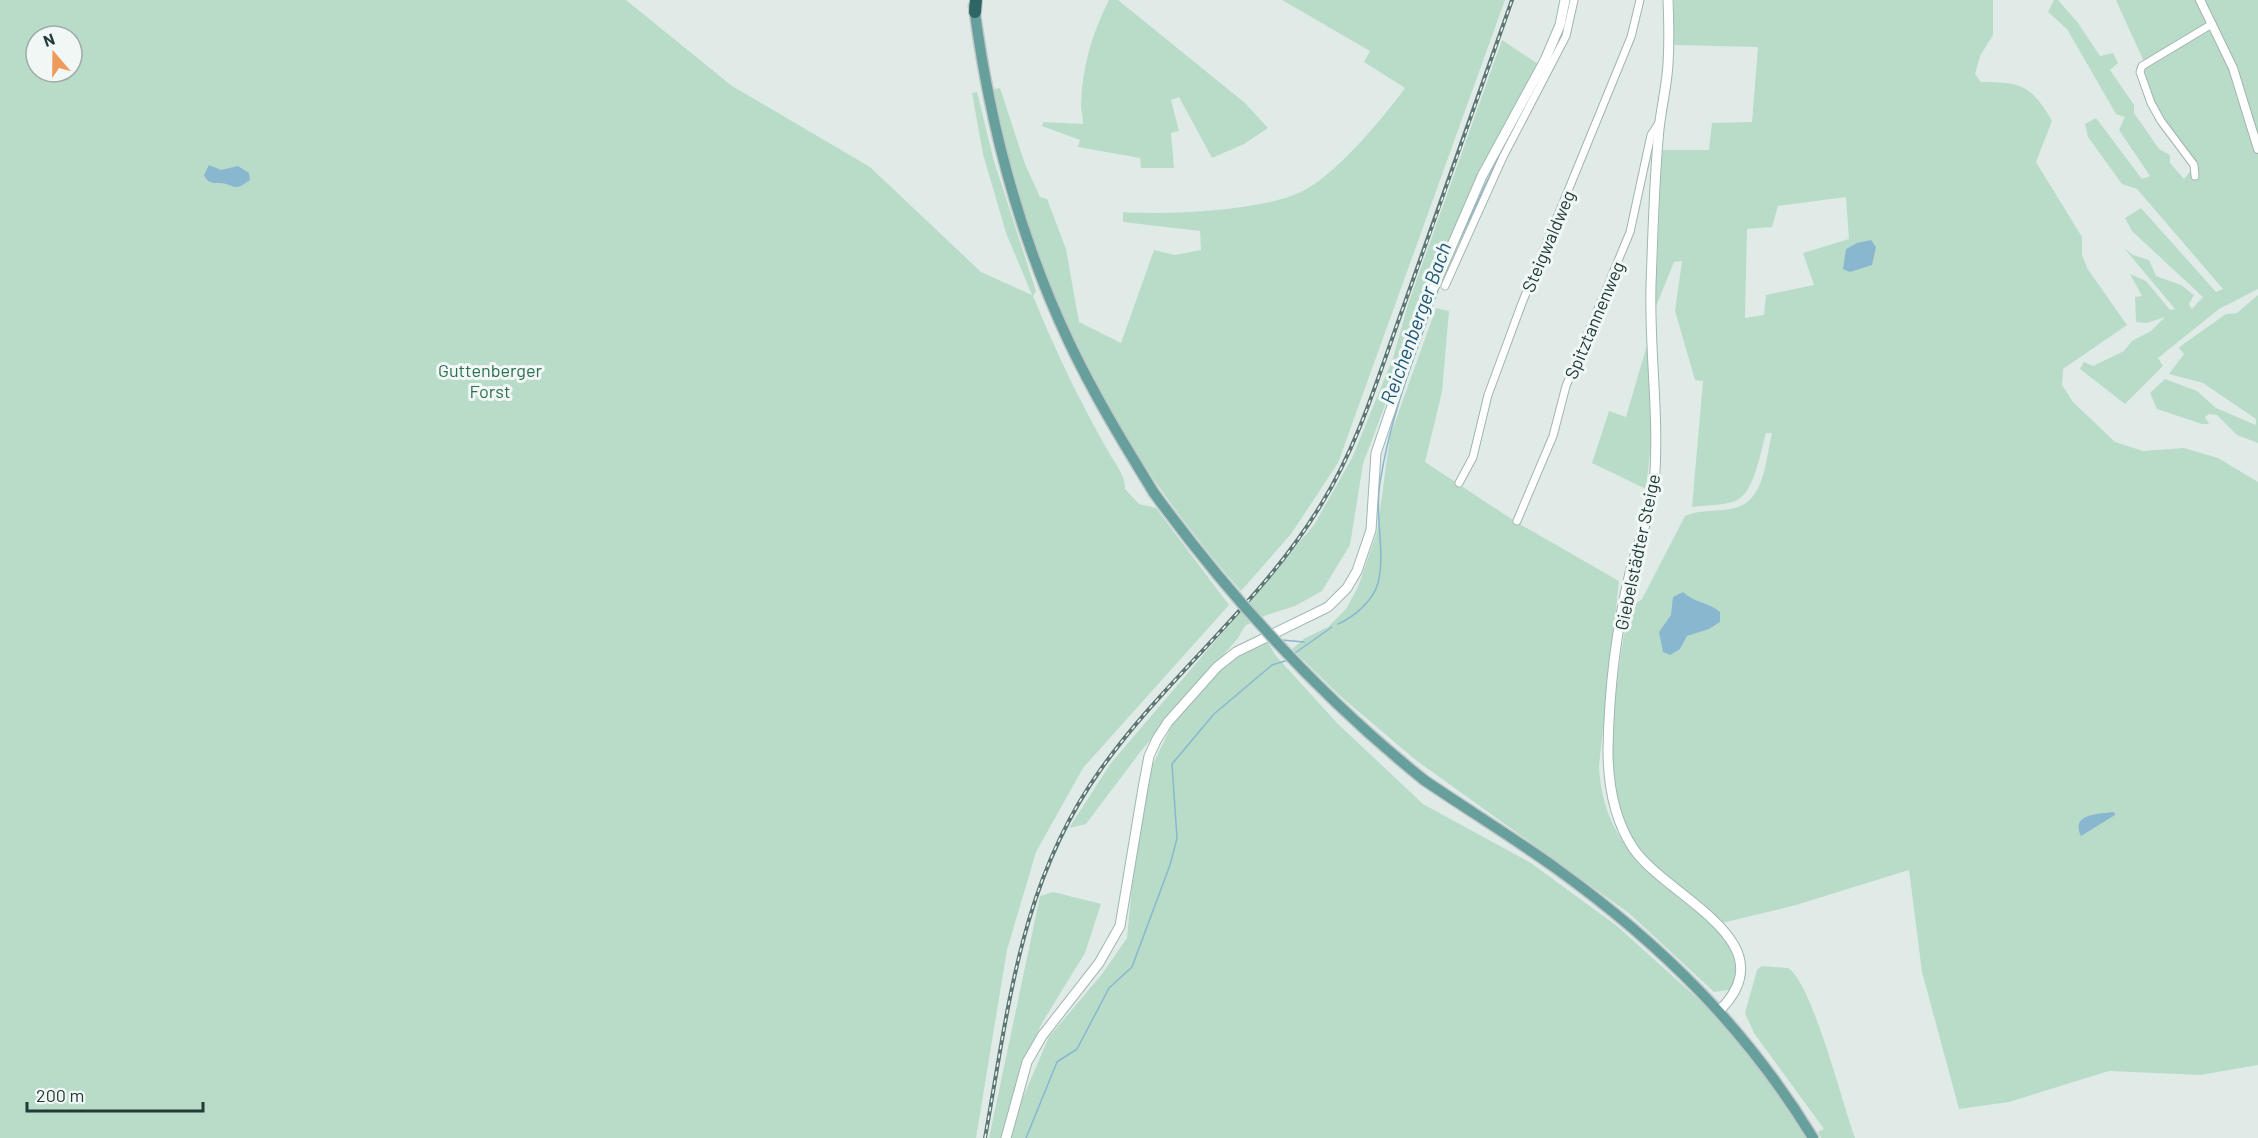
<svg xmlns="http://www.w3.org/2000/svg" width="2258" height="1138" font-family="Barlow,sans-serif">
  <rect width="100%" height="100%" fill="#e0ebe8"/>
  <!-- green -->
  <g fill="#b9dcc9" fill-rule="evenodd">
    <path d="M 0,0 L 626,0 L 732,86 L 870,167 L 981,272 L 1032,295 L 1006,233 L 983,154 L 972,93 L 977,92 L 994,161 L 1036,291 L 1033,296 C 1055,350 1079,400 1108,451 C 1114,462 1126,476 1125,489 L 1139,504 L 1156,508 L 1229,605 L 1083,768 L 1036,852 L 1007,950 L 976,1138 L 0,1138 ZM 36,36 L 72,36 L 72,72 L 36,72 Z"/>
    <path d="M 1109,0 L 1118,0 L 1245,103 L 1268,128 L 1244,144 L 1212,158 L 1179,97 L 1171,100 L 1179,131 L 1171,133 L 1174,168 L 1141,168 L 1140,158 L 1078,147 L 1080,140 L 1042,126 L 1043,122 L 1083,124 C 1083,117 1081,111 1081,105 C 1082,68 1092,33 1109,0 Z"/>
    <path d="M 1282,0 L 1505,0 L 1338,463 L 1291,534 L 1241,591 C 1146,484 1071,358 1026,221 C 1012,178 1004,133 993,89 L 1000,88 L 1025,164 L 1040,197 L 1047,199 L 1066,249 L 1079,322 L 1121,343 L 1154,250 L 1175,255 L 1201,250 L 1200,231 L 1123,222 L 1123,212 C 1169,215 1260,211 1301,192 C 1336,175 1383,118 1405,88 L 1364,62 L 1370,51 Z"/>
    <path d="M 1674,0 L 1993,0 L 1993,35 L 1980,56 L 1975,74 L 1981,82 C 2021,82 2031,85 2052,121 L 2036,162 L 2082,237 L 2082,255 L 2087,268 L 2127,325 L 2063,369 L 2062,385 L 2073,402 L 2115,442 L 2143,451 L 2184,448 L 2218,458 L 2258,482 L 2258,1065 L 2200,1075 L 2109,1071 L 2009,1102 L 1959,1109 L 1922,972 L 1909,870 L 1796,905 L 1722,923 C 1694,900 1658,877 1637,847 C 1594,785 1619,681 1627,610 L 1642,599 L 1685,516 C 1701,509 1719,512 1735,508 C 1765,501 1766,457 1772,433 L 1766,433 C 1760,452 1755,493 1735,501 C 1722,506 1705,505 1692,507 L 1703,381 L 1695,380 L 1675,311 L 1682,261 L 1674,262 L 1655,309 L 1662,150 L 1709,150 L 1712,123 L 1752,122 L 1758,47 L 1674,45 ZM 1846,197 L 1849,239 L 1803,253 L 1814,285 L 1766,295 L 1764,315 L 1745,318 L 1747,229 L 1772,227 L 1778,206 Z"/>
    <path d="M 2054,0 L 2058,0 L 2078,23 L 2100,56 L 2113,53 L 2118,63 L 2110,70 L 2134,105 L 2134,113 L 2159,149 L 2170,155 L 2170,163 L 2184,179 L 2193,168 L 2161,121 L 2141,77 L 2145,64 L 2116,0 L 2258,0 L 2258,289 L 2219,309 L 2158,358 L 2163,366 L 2125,404 L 2080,369 L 2084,362 L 2093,366 L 2124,351 L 2132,341 L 2151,331 L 2165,317 L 2147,323 L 2136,322 L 2135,297 L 2142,296 L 2130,274 L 2146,281 L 2170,310 L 2175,309 L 2124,248 L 2133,255 L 2149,260 L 2156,276 L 2181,285 L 2194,295 L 2189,304 L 2192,309 L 2203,297 L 2132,231 L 2125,218 L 2141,208 L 2216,292 L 2223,289 L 2137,189 L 2122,184 L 2088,137 L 2085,124 L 2096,118 L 2142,179 L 2150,176 L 2119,130 L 2125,117 L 2116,114 L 2067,29 L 2048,12 Z"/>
    <path d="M 1502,40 L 1538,64 L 1422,306 L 1363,464 L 1350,545 L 1322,591 L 1295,606 L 1264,616 L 1245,626 L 1238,638 L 1141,751 L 1086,824 L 1069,828 L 1111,763 L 1314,525 L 1352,458 L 1393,358 L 1408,304 Z"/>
    <path d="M 2258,295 L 2258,443 L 2237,435 L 2217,415 L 2209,414 L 2205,417 L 2209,424 L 2202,424 L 2157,409 L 2150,393 L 2165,379 L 2197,391 L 2216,408 L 2256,425 L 2256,419 L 2203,383 L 2169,374 L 2184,354 L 2179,348 L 2182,345 L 2226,314 L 2237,313 Z"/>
    <path d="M 1436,308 L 1449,311 L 1442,392 L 1425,462 L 1516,522 L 1619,581 L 1599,766 C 1602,836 1643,869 1694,910 C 1707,920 1725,931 1732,948 C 1738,962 1737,974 1735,989 L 1714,992 L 1630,914 L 1417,761 L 1339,695 L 1292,649 L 1305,638 L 1328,627 L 1346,609 L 1358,587 L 1377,532 L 1390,436 Z"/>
    <path d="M 1647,345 L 1652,434 L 1646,489 L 1592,463 L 1609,411 L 1626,417 Z"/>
    <path d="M 1267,641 L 1276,656 L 1338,724 L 1423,804 L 1531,863 L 1617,926 L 1728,1026 L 1780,1090 L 1808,1138 L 989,1138 L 1040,896 L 1053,892 L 1101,904 L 1085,953 L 1042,1023 L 1025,1058 L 1011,1102 L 1020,1104 L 1049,1037 L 1102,974 L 1127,938 L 1132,886 L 1150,770 L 1174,721 L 1227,663 Z"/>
    <path d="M 1762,966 L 1788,968 C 1812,982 1843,1106 1855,1138 L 1821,1138 L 1818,1132 L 1824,1129 L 1754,1033 L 1745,1013 L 1757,970 Z"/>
  </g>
  <!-- water -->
  <g fill="#89b7cf">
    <path d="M 209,165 L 221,170 L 238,166 L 249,173 L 250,180 C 233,193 236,184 219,183 C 211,183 208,183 204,175 Z"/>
    <path d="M 1871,240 L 1876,247 L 1872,265 L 1850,272 L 1843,269 L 1846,249 L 1857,243 Z"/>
    <path d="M 1683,592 C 1694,603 1709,602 1720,612 L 1720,622 L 1709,629 L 1687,636 L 1680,649 L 1670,655 L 1663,652 L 1659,632 L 1671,615 L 1673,597 Z"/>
    <path d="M 2114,812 L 2115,815 L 2081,836 C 2070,813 2099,814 2114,812 Z"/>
  </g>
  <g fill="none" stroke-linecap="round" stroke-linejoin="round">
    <!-- stream -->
    <g stroke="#89b7cf" stroke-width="1.5">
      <path d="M 1565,23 L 1568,8"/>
      <path d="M 1555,48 L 1561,34"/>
      <path d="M 1460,239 L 1505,143"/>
      <path d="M 1338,624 C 1354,617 1373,601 1378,583 C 1386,550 1374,517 1380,483 C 1390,416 1416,352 1439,287"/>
      <path d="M 1282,640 L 1304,642"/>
      <path d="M 1295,653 L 1332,627"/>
      <path d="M 1026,1138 L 1057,1062 L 1077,1049 L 1109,988 L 1132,967 L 1170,865 L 1177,838 L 1172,764 L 1214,714 L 1272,665 L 1288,660"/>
    </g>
    <defs>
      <g id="minor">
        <path d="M 2195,176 L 2194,165 L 2161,121 L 2151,103 L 2140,72 L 2142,66 L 2212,24"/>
        <path d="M 1445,286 L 1503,157 L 1566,36 L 1574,0"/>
        <path d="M 1459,483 L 1473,457 L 1488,395 L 1522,303 L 1631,37 L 1640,0"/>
        <path d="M 1517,521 L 1553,436 L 1566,386 L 1630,232 L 1651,135 L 1659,123"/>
      </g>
      <path id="tertiary" d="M 2200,0 L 2233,68 L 2258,149"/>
      <g id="secondary">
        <path d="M 1668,0 C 1669,25 1670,50 1667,75 C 1665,93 1661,111 1659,129 C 1654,181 1653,233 1651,285 C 1649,352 1660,418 1654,485 C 1651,515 1637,544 1630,573 C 1616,630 1609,692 1608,750 C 1608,785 1614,819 1633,848 C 1667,898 1790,941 1719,1011"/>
        <path d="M 1006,1138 L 1027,1062 L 1042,1036 L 1099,963 L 1120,926 L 1143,788 L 1149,756 L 1157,739 L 1168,722 L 1217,667 L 1236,652 L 1328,607 L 1347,588 L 1357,571 L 1371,530 L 1376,453 L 1427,303 L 1482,176 L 1545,60 L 1560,25 L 1565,0"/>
      </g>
      <g id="primary">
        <path d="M 974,6 C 989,122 1019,236 1069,342 C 1094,395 1124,444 1154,493"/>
        <path d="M 1424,780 C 1468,810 1514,838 1557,869 C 1661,944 1746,1028 1813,1138"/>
      </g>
      <path id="motorway" d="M 975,12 L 976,0"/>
    </defs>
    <!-- minor casing -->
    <use href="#minor" stroke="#a3b3b0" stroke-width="9"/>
    <!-- tertiary casing -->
    <use href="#tertiary" stroke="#a3b3b0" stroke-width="10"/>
    <!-- secondary casing -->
    <use href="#secondary" stroke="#9fb6b2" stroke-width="11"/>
    <!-- primary casing -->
    <use href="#primary" stroke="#c1c8c7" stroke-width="13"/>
    <!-- motorway casing -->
    <use href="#motorway" stroke="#c1c8c7" stroke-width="14"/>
    <!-- minor -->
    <use href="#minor" stroke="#fff" stroke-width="7"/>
    <!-- tertiary -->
    <use href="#tertiary" stroke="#fff" stroke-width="8"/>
    <!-- secondary -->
    <use href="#secondary" stroke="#fff" stroke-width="9"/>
    <!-- primary -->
    <use href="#primary" stroke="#669f9b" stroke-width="10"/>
    <!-- motorway -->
    <use href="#motorway" stroke="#2e6665" stroke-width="12"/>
    <defs>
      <path id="rail" d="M 985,1138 C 1009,1006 1020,882 1101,769 C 1168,675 1262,603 1322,503 C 1359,443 1379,374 1403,308 C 1440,206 1476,103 1512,0"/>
    </defs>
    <!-- rail casing -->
    <use href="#rail" stroke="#5c7674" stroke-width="4"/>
    <!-- rail -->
    <use href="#rail" stroke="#f1f7f5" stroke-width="1.5" stroke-dasharray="4.5" stroke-linecap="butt"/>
    <defs>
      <path id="primary-bridge" d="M 1154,493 C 1232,600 1321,697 1424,780"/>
    </defs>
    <!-- primary-bridge casing -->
    <use href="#primary-bridge" stroke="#c1c8c7" stroke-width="13" stroke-linecap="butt"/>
    <!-- primary-bridge -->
    <use href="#primary-bridge" stroke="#669f9b" stroke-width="10"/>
  </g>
  <g text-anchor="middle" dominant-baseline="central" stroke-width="6" stroke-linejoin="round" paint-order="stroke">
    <!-- street labels -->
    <g font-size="18" fill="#213b38" stroke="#f1f7f5">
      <text transform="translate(1548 241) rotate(-67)">Steigwaldweg</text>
      <text transform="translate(1594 320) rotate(-67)">Spitztannenweg</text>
      <text transform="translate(1637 552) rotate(-78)">Giebelstädter Steige</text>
    </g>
    <!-- park labels -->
    <g font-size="18" fill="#2d7053" stroke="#f1f7f5">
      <text x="490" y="370">Guttenberger<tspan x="490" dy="21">Forst</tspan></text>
    </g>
    <!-- water labels -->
    <g font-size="20" font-style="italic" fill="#1d5675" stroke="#f1f7f5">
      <text transform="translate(1415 323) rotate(-70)">Reichenberger Bach</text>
    </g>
  </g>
  <!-- north arrow -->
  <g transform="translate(54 54) rotate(340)"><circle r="28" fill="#f1f7f5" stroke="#9eaca9" stroke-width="1.5"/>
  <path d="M0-4.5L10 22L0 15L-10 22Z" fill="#ee9a5b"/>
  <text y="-9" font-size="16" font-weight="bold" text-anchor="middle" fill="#213b38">N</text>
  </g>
  <!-- scale -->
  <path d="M27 1102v9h176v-9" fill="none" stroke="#213b38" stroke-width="3"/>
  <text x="36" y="1102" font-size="18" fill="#213b38" stroke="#f1f7f5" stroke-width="4.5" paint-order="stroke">200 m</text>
</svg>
